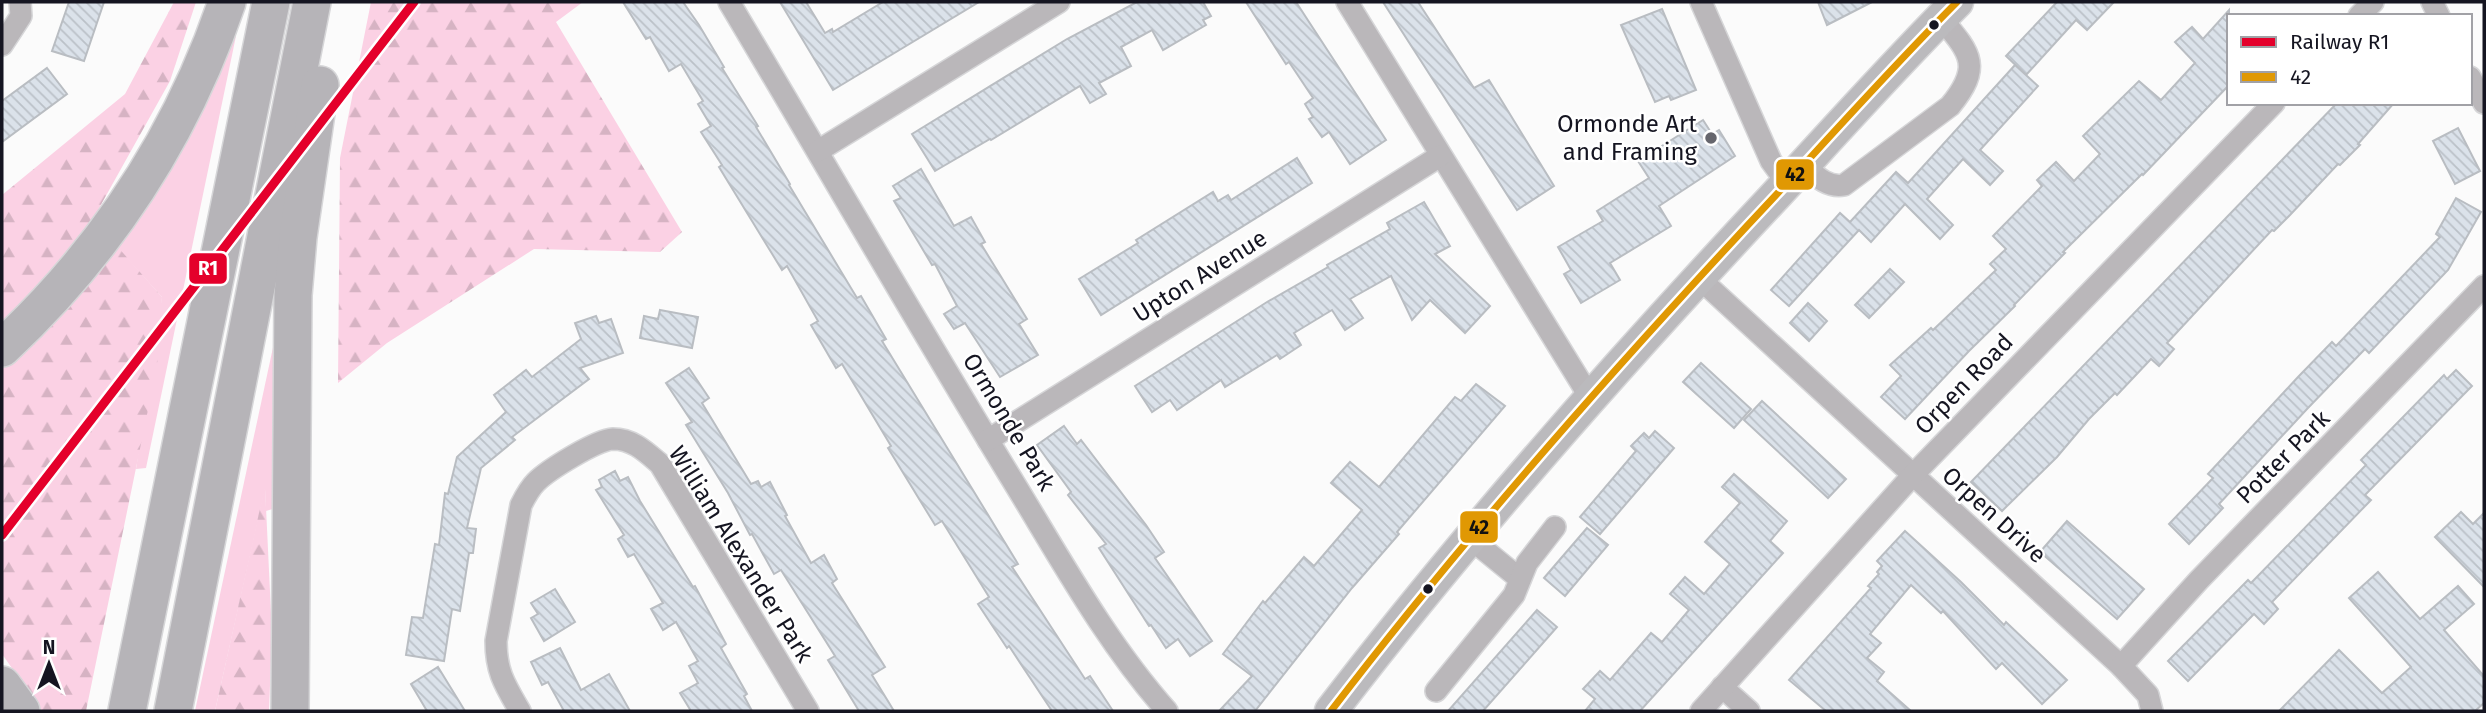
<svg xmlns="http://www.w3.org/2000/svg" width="2486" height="713" font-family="'Fira Sans',sans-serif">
  <defs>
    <pattern id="forest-firs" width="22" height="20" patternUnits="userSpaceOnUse" patternTransform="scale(1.75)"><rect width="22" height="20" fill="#fbd1e4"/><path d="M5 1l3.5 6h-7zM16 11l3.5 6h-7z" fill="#d6b3c3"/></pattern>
    <pattern id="building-back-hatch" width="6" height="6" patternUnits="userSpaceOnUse" patternTransform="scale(1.75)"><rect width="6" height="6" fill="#dbe2ea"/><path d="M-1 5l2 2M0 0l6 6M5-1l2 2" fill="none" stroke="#bbc1c8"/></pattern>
  </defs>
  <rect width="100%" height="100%" fill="#fbfbfb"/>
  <!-- green -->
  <g fill="#fbd1e4">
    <path d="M 236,36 L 146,468 L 136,469 L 162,297 L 115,245 L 231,40 Z"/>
    <path d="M 281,310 L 279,507 L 266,511 L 265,489 L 215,711 L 195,711 Z"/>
  </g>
  <!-- forest -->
  <g fill="url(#forest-firs)">
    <path d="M 174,2 L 196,2 L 170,81 L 93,219 L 162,297 L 157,366 L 86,711 L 42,711 L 2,654 L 2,195 L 125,94 Z"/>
    <path d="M 371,2 L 583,2 L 556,22 L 682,232 L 660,252 L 534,249 L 387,343 L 338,383 L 340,158 Z"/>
    <path d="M 265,486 L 272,634 L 269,711 L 215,711 Z"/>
  </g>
  <!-- building -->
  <g fill="url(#building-back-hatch)" stroke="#b9bdc2" stroke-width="2">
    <path d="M 69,2 L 104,2 L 84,61 L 52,51 Z"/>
    <path d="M 623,2 L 683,2 L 699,25 L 724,67 L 722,68 L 758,126 L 756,127 L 790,184 L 789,185 L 857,298 L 861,296 L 886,339 L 882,341 L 1018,564 L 1012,567 L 1085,679 L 1090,676 L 1113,711 L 1052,711 L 1009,646 L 1007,648 L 978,604 L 989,597 L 942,521 L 935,525 L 888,448 L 891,446 L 842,364 L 836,368 L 811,325 L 818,321 L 787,266 L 782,270 L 719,167 L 722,165 L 701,132 L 711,126 L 698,104 L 703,101 L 681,64 L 669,71 L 650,37 L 646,39 Z"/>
    <path d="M 780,2 L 806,2 L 825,33 L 832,29 L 833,32 L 883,2 L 979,2 L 833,90 Z"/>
    <path d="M 1137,2 L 1203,2 L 1211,16 L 1203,20 L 1206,25 L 1163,50 L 1152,30 L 1121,47 L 1131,66 L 1099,83 L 1106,94 L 1090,103 L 1080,86 L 991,140 L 990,139 L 935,171 L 912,134 L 1067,39 Z"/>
    <path d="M 1246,2 L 1296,2 L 1386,140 L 1350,164 L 1329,132 L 1322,137 L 1309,119 L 1313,117 L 1305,104 L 1313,98 L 1289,62 L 1286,64 Z"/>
    <path d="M 1383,2 L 1418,2 L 1474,88 L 1489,80 L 1554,186 L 1517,210 Z"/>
    <path d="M 1818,2 L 1872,2 L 1827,25 Z"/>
    <path d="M 2057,2 L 2114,2 L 2087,30 L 2076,20 L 2026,75 L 2006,56 Z"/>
    <path d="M 1662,9 L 1696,90 L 1671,100 L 1669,96 L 1655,102 L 1621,25 Z"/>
    <path d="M 2229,10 L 2229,85 L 2143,175 L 2142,174 L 2063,252 L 2065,253 L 2014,305 L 2015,306 L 1969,351 L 1905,419 L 1881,397 L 1901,376 L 1890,365 L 1931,328 L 1933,330 L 1996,270 L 1990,264 L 2006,249 L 1993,236 L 2042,186 L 2037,180 L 2056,162 L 2074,181 L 2100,154 L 2083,136 L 2139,81 L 2161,100 L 2195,63 L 2175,42 L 2192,27 L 2203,39 Z"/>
    <path d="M 2015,65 L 2038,86 L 1980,150 L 2003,171 L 1990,185 L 1963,159 L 1927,199 L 1953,225 L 1940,239 L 1905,204 L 1871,242 L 1859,230 L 1789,306 L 1771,290 L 1840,213 L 1850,222 L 1896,172 L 1908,183 Z"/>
    <path d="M 47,68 L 67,94 L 2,142 L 2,101 Z"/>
    <path d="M 2337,103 L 2394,103 L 2358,144 L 2360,145 L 2340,165 L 2338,164 L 2290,215 L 2274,231 L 2272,230 L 2167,343 L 2174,349 L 2159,366 L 2151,359 L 2117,395 L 2115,393 L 2089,419 L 2057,457 L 2002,511 L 1971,482 Z"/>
    <path d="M 1703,120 L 1712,134 L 1719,130 L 1735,156 L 1659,206 L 1671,226 L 1610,263 L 1620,280 L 1581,303 L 1564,274 L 1571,270 L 1558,247 L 1603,221 L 1597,211 L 1649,178 L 1638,161 Z"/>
    <path d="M 2458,128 L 2480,171 L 2455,184 L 2433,141 Z"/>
    <path d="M 1297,158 L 1312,183 L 1101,315 L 1079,279 L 1138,243 L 1136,240 L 1213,192 L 1218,201 L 1228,195 L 1231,200 Z"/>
    <path d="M 921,169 L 954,226 L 971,217 L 985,242 L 981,244 L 1027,319 L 1019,324 L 1038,355 L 1000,377 L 965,323 L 954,329 L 944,314 L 957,306 L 935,264 L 932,265 L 894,201 L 901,198 L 893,186 Z"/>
    <path d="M 2456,198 L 2481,212 L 2448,270 L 2369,353 L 2365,349 L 2307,409 L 2219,504 L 2223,508 L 2189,544 L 2169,524 L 2213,478 L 2208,474 L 2298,377 L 2332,342 L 2336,346 L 2440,237 L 2436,234 Z"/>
    <path d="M 1424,202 L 1450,246 L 1435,254 L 1490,306 L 1465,333 L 1430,300 L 1412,320 L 1391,276 L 1350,299 L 1363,318 L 1345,330 L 1332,310 L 1294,333 L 1301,345 L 1280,359 L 1277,355 L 1225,387 L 1221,380 L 1177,410 L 1170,400 L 1152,412 L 1135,386 L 1267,302 L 1328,267 L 1327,265 L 1390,229 L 1387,223 Z"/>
    <path d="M 1890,269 L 1904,282 L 1869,318 L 1855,305 Z"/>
    <path d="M 1808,303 L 1827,321 L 1809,341 L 1790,323 Z"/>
    <path d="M 660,310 L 698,317 L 692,348 L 640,338 L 644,316 L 658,319 Z"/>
    <path d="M 596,316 L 599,323 L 611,319 L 623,353 L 580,368 L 589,379 L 512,437 L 515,440 L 481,468 L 467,528 L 476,529 L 473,553 L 469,553 L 460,611 L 452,609 L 444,661 L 406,655 L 412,617 L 423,618 L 435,544 L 439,545 L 445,493 L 448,494 L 457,457 L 506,412 L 494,395 L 526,370 L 532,377 L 581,339 L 575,323 Z"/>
    <path d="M 1701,363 L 1751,409 L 1734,428 L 1683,382 Z"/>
    <path d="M 689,368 L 709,398 L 702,403 L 751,484 L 758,481 L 761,487 L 770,482 L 787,515 L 785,516 L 811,563 L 824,555 L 837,579 L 832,583 L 885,667 L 872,675 L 894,711 L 859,711 L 828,660 L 835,656 L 781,570 L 774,574 L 752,534 L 750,535 L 728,493 L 686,425 L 692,422 L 666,383 Z"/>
    <path d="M 2456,370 L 2472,386 L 2365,495 L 2371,500 L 2272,602 L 2278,609 L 2264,624 L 2254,614 L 2188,681 L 2168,661 L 2248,580 L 2251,583 L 2366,465 L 2361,460 L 2444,375 L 2447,379 Z"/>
    <path d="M 1476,384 L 1505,406 L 1397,532 L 1399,534 L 1352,588 L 1255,711 L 1219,711 L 1252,676 L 1223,654 L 1263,601 L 1265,603 L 1304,557 L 1314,566 L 1362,510 L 1331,483 L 1350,462 L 1379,487 L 1455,397 L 1461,401 Z"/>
    <path d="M 1762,401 L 1846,479 L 1828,498 L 1744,420 Z"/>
    <path d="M 1064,426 L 1077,444 L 1081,440 L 1146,525 L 1164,552 L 1155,558 L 1212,641 L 1190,656 L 1178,639 L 1166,648 L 1151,625 L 1149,626 L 1099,548 L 1106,544 L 1068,495 L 1071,492 L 1037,445 Z"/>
    <path d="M 1655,431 L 1674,448 L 1600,534 L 1580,517 L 1636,451 L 1631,446 L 1644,433 L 1649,438 Z"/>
    <path d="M 615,471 L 620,481 L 628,477 L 640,501 L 693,587 L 695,586 L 726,644 L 721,648 L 747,694 L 744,696 L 752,711 L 691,711 L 680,693 L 698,683 L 689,666 L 698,661 L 676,622 L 663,630 L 651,609 L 663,603 L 634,554 L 628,557 L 618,539 L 624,535 L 596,490 L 602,487 L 599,480 Z"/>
    <path d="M 1734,474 L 1787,521 L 1770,541 L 1783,553 L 1640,711 L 1585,711 L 1595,699 L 1583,689 L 1600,671 L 1610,680 L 1651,633 L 1662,642 L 1689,610 L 1670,594 L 1685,577 L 1704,594 L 1730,564 L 1705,542 L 1740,503 L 1722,487 Z"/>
    <path d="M 2461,512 L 2473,524 L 2484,513 L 2484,587 L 2435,537 Z"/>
    <path d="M 2067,521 L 2144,589 L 2117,619 L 2040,552 Z"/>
    <path d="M 1587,528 L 1608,545 L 1565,596 L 1544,578 Z"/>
    <path d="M 1905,531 L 1961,582 L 2004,625 L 2006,622 L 2067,680 L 2042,704 L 2002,663 L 1996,669 L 1943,611 L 1941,613 L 1911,585 L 1870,634 L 1881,643 L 1867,658 L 1884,672 L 1877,681 L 1911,711 L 1826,711 L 1789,680 L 1871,588 L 1868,586 L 1879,574 L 1877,572 L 1882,566 L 1877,561 Z"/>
    <path d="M 2378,572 L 2420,619 L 2458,586 L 2474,604 L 2444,630 L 2484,676 L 2484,703 L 2475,711 L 2279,711 L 2339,650 L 2382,693 L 2411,667 L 2349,598 Z"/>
    <path d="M 555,589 L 575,622 L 544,641 L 531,618 L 538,614 L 531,603 Z"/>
    <path d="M 1537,610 L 1557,627 L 1483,711 L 1448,711 Z"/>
    <path d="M 560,648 L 581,690 L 609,674 L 630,711 L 564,711 L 548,682 L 542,685 L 531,662 Z"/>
    <path d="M 438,667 L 465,711 L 427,711 L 411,684 Z"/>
  </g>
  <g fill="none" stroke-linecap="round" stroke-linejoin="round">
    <defs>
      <g id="street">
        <path d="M 729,2 C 822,158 913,317 1008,473 C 1058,554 1104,640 1167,711"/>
        <path d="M 1347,2 L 1591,399"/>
        <path d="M 1701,2 L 1771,161 L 1787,183"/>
        <path d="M 2432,2 L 2439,16"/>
        <path d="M 2359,16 L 2373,2"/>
        <path d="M 2,45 L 21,16 L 20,2"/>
        <path d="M 2470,77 L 2484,103"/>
        <path d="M 818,151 L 1059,2"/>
        <path d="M 1804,165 C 1816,176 1827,188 1844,185 L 1950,106 C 1983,66 1970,53 1941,18"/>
        <path d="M 1699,278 L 2121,666 L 2148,695 L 2152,711"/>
        <path d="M 988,440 L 1440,156"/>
        <path d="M 1471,539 L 1520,579"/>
        <path d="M 2121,666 L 2199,580 L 2484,286"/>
        <path d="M 1722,687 L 1749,711"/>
        <path d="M 1436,691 L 1514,595 L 1527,563 L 1555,527"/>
        <path d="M 520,711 C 505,685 496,672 496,641 L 521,505 C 525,497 529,489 536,482 C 548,470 596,440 613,439 C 633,439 646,452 660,464 L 808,711"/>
        <path d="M 1701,711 L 1912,476 L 2274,103"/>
      </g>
      <path id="primary" d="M 1331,711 C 1469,531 1621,360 1776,195 C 1836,130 1895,64 1957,2"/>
      <g id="highway">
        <path d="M 2,348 C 105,252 182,135 227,2"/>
        <path d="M 2,685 L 21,711"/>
        <path d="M 127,711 L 271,2"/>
        <path d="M 173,711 L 312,2"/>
        <path d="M 290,711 L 293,295 L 298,237 L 320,85"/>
      </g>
    </defs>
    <!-- street casing -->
    <use href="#street" stroke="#d6d6d8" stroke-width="24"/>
    <!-- primary casing -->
    <use href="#primary" stroke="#d6d6d8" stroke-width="35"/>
    <!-- highway casing -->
    <use href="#highway" stroke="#d6d6d8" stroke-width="40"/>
    <!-- street -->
    <use href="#street" stroke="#bab7ba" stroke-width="21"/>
    <!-- primary -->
    <use href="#primary" stroke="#bbbabd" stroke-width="32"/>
    <!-- highway -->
    <use href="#highway" stroke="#b6b4b8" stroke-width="37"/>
    <defs>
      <path id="bus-1" d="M 1331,711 C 1469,531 1621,360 1776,195 C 1836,130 1895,64 1957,2"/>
    </defs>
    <!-- bus-1 casing -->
    <use href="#bus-1" stroke="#fff" stroke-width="12"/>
    <!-- bus-1 -->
    <use href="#bus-1" stroke="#e09803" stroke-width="7"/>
    <defs>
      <path id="rail-1" d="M 2,535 L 414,2"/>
    </defs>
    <!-- rail-1 casing -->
    <use href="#rail-1" stroke="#fff" stroke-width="14"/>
    <!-- rail-1 -->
    <use href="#rail-1" stroke="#e4002b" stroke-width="9"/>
  </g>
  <!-- markers -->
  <g fill="#151521" stroke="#fff" stroke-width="2.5">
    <circle cx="1934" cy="25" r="6"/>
    <circle cx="1428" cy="589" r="6"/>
  </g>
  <circle fill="#66666d" stroke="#fff" stroke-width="2.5" cx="1711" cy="138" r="7"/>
  <g text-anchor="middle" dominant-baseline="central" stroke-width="5" stroke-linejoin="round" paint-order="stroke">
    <!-- poi labels -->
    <g font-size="24" fill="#151521" stroke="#fff" text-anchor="end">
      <text x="1697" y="124">Ormonde Art<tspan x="1697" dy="28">and Framing</tspan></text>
    </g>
    <!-- street labels -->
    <g font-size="24" fill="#151521" stroke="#fff">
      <text transform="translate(1200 276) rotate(-32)">Upton Avenue</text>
      <text transform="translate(1964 384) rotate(-46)">Orpen Road</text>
      <text transform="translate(1009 422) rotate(59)">Ormonde Park</text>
      <text transform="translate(2283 457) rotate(-45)">Potter Park</text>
      <text transform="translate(1994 515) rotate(42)">Orpen Drive</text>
      <text transform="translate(741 554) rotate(58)">William Alexander Park</text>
    </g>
  </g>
  <g stroke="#fff" stroke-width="2.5">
    <rect x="1775" y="158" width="40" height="33" rx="7" fill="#e09803"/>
    <rect x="188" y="252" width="40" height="33" rx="7" fill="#e4002b"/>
    <rect x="1459" y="510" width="40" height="34" rx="7" fill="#e09803"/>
  </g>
  <g font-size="19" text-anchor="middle" font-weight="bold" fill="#fff">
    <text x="208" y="275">R1</text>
  </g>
  <g font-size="19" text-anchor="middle" font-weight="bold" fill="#111">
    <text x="1795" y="181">42</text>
    <text x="1479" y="534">42</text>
  </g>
  <!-- border -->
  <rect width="2486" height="713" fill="none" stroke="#151521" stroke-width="7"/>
  <!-- legend -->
  <rect x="2227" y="14" width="245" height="91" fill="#ffffff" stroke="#a1a1a6" stroke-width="2"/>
  <rect x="2241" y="37" width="35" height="10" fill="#e4002b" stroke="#a1a1a6" stroke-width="2"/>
  <text x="2290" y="49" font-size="21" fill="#151521">Railway R1</text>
  <rect x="2241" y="72" width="35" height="10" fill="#e09803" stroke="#a1a1a6" stroke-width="2"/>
  <text x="2290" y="84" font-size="21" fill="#151521">42</text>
  <!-- north arrow -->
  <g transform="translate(49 664)" stroke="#ffffff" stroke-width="5" paint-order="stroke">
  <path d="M0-5L12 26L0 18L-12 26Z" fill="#151521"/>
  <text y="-10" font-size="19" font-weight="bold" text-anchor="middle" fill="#151521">N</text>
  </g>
</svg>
